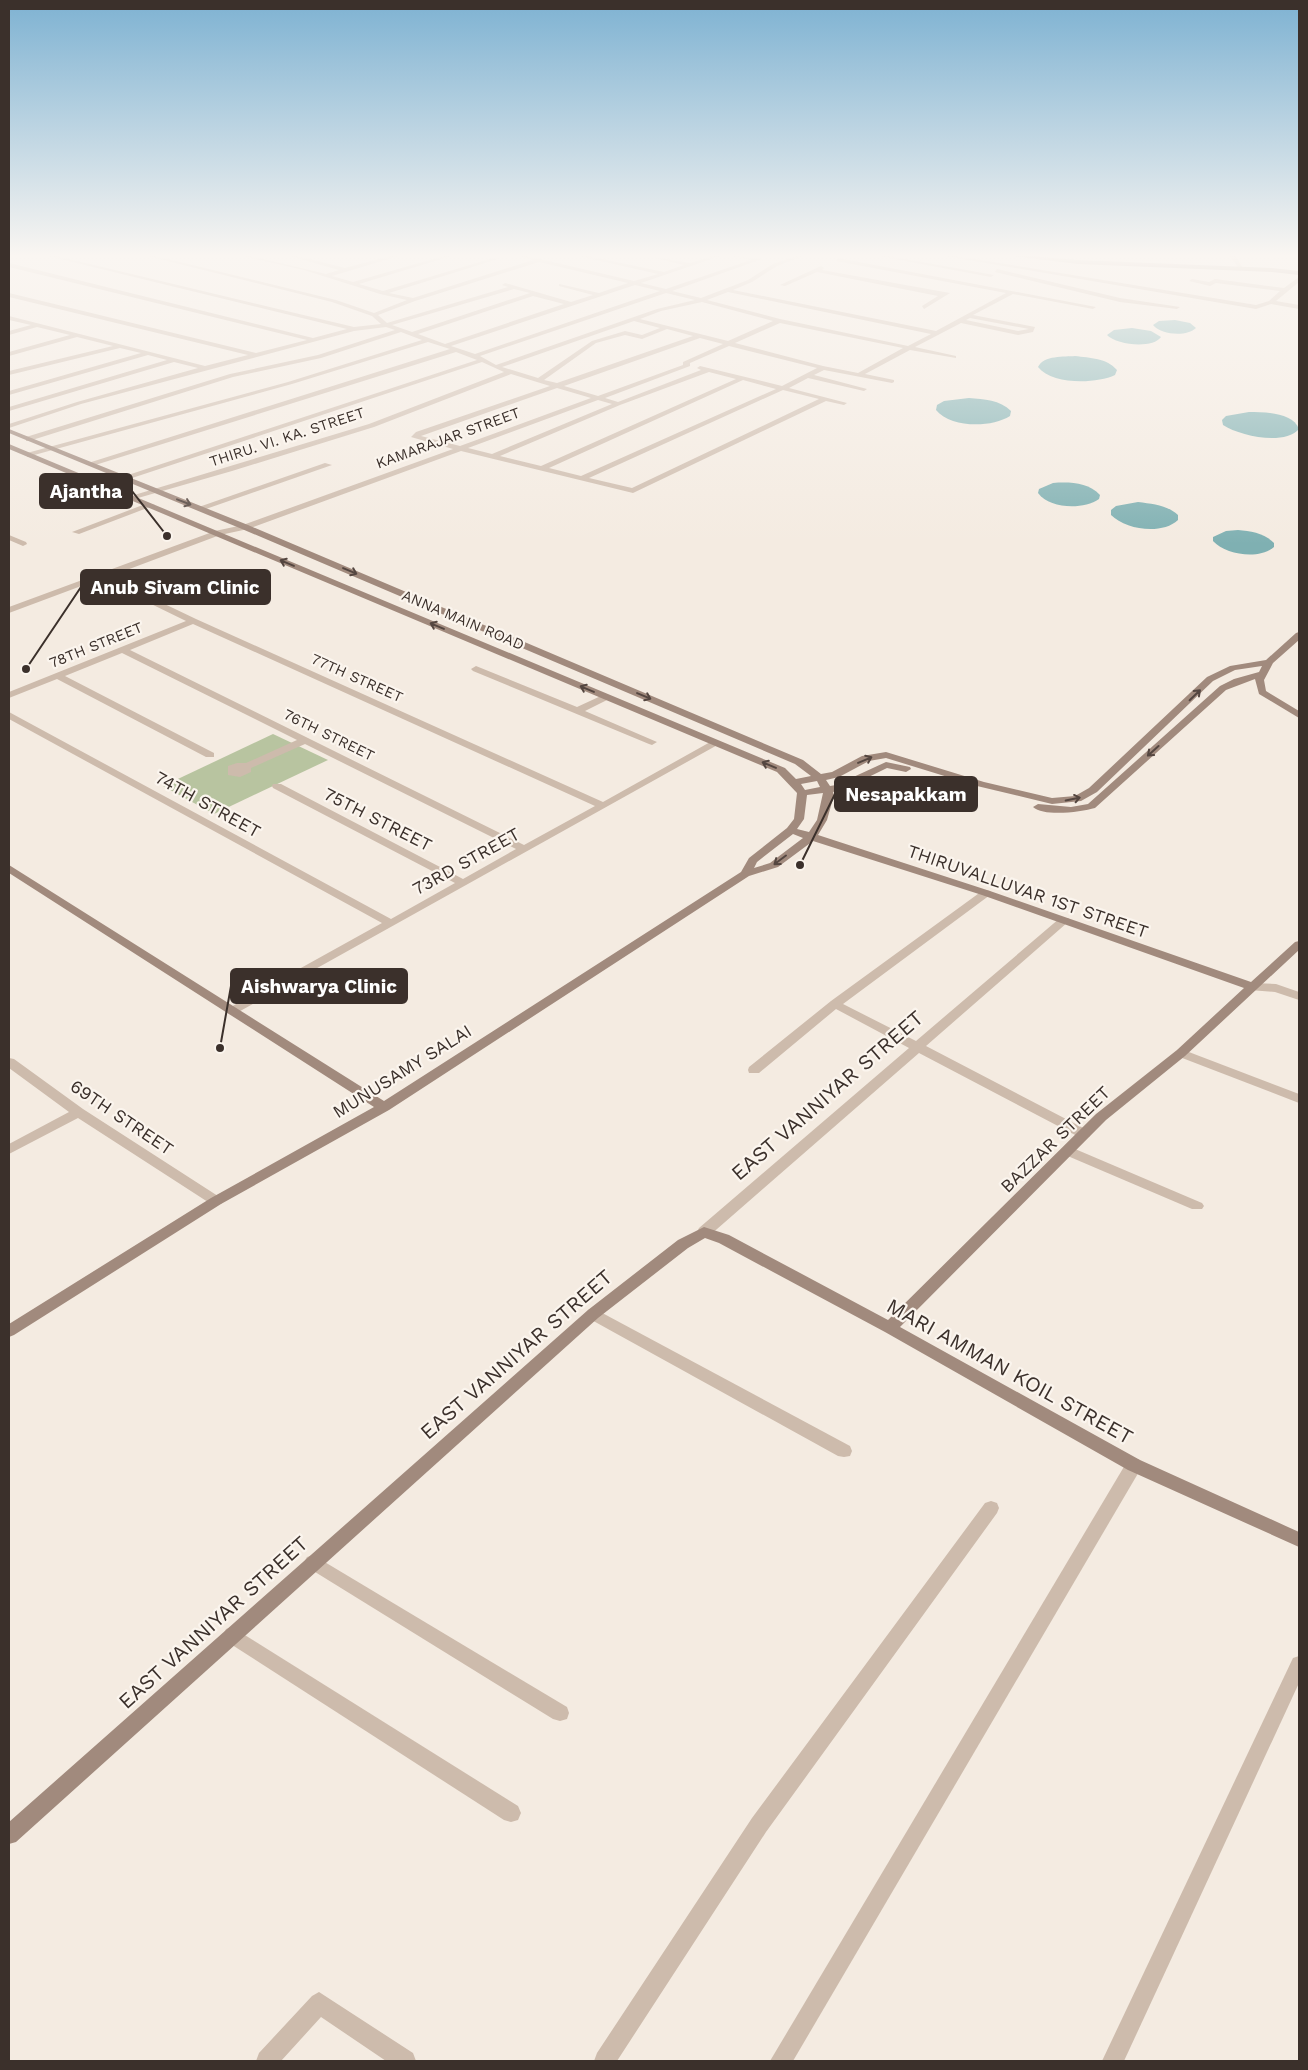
<svg xmlns="http://www.w3.org/2000/svg" width="1308" height="2070" font-family="'Work Sans',sans-serif">
  <rect width="100%" height="100%" fill="#f4ebe1"/>
  <!-- green -->
  <path fill="#b8c4a0" d="M 273,734 L 328,760 L 214,814 L 163,786 Z"/>
  <!-- water -->
  <g fill="#7fb0b2">
    <path d="M 1175,320 L 1190,323 L 1196,328 C 1187,337 1161,335 1153,325 L 1159,321 Z"/>
    <path d="M 1132,328 L 1151,331 L 1161,337 C 1153,349 1116,345 1107,335 L 1114,330 Z"/>
    <path d="M 1075,356 C 1090,358 1107,358 1117,370 L 1115,375 C 1096,384 1052,385 1038,367 C 1044,355 1064,357 1075,356 Z"/>
    <path d="M 969,398 C 984,399 1000,400 1011,411 L 1010,416 C 991,428 951,428 936,410 L 937,405 L 944,401 Z"/>
    <path d="M 1249,412 C 1264,412 1293,412 1299,429 C 1284,446 1240,436 1223,425 L 1222,420 L 1226,416 Z"/>
    <path d="M 1053,483 C 1069,482 1088,482 1100,495 L 1099,499 C 1083,510 1050,509 1038,493 L 1039,489 Z"/>
    <path d="M 1138,502 C 1153,504 1167,505 1178,515 L 1178,520 C 1162,535 1126,530 1111,515 L 1111,510 L 1116,506 Z"/>
    <path d="M 1238,530 C 1251,531 1264,533 1274,543 L 1274,547 C 1259,560 1226,555 1213,541 L 1213,537 L 1226,531 Z"/>
  </g>
  <g fill="none" stroke-linecap="round" stroke-linejoin="round">
    <!-- street -->
    <g fill="#cdbbac" fill-rule="evenodd">
      <path d="M 44,255 L 52,255 L 354,327 L 381,324 L 372,316 L 332,302 L 143,255 L 151,255 L 336,300 L 374,313 L 407,300 L 380,294 L 304,270 L 238,255 L 247,255 L 326,274 L 339,270 L 286,255 L 294,255 L 345,268 L 394,255 L 402,255 L 332,276 L 353,282 L 447,255 L 455,255 L 359,284 L 383,291 L 493,258 L 498,259 L 389,293 L 413,298 L 533,260 L 515,255 L 523,255 L 634,281 L 658,274 L 574,255 L 583,255 L 664,272 L 684,265 L 642,255 L 690,263 L 716,255 L 723,255 L 641,283 L 666,289 L 751,260 L 727,255 L 762,259 L 672,291 L 701,298 L 748,280 L 773,264 L 799,255 L 806,255 L 777,266 L 752,282 L 733,290 L 936,331 L 1006,293 L 836,261 L 838,258 L 1096,307 L 1093,309 L 1013,294 L 973,315 L 1035,327 L 1033,332 L 1018,335 L 961,323 L 915,347 L 956,356 L 956,358 L 910,350 L 865,374 L 894,380 L 894,382 L 892,383 L 824,370 L 814,375 L 867,389 L 864,391 L 808,378 L 789,388 L 847,403 L 844,405 L 826,401 L 633,493 L 461,451 L 248,529 L 220,535 L 108,577 L 196,619 L 603,802 L 712,741 L 716,740 L 721,743 L 233,1015 L 229,1014 L 227,1011 L 229,1008 L 382,923 L 9,719 L 9,712 L 391,919 L 455,883 L 273,788 L 272,786 L 273,784 L 281,784 L 463,879 L 516,849 L 305,744 L 251,768 L 251,772 L 240,777 L 228,775 L 228,766 L 237,763 L 246,763 L 297,740 L 122,653 L 65,676 L 214,753 L 214,757 L 206,757 L 57,679 L 9,698 L 9,692 L 186,621 L 100,579 L 9,613 L 9,607 L 215,531 L 243,525 L 453,449 L 411,437 L 416,432 L 550,386 L 511,374 L 374,427 L 232,471 L 131,500 L 131,496 L 369,424 L 504,372 L 482,362 L 126,480 L 119,478 L 477,360 L 456,352 L 92,466 L 85,464 L 450,349 L 428,342 L 292,384 L 27,457 L 27,453 L 288,382 L 422,340 L 401,332 L 321,358 L 233,377 L 29,441 L 26,441 L 26,437 L 230,374 L 318,355 L 395,330 L 386,327 L 354,331 L 81,404 L 9,428 L 9,424 L 77,402 L 198,368 L 174,362 L 9,411 L 9,407 L 167,360 L 148,355 L 9,395 L 9,391 L 141,353 L 120,348 L 9,375 L 9,371 L 113,346 L 77,337 L 9,356 L 9,352 L 70,335 L 37,327 L 9,335 L 9,331 L 31,325 L 9,320 L 9,316 L 205,366 L 248,355 L 9,297 L 9,293 L 256,353 L 307,340 L 9,267 L 9,263 L 313,338 L 347,329 ZM 539,262 L 628,283 L 599,293 L 559,284 L 559,286 L 593,295 L 571,302 L 505,283 L 502,285 L 508,287 L 387,323 L 378,315 L 415,301 ZM 635,285 L 660,291 L 475,354 L 451,346 ZM 514,289 L 530,293 L 412,332 L 392,325 ZM 728,292 L 931,334 L 908,346 L 780,319 L 707,300 ZM 666,293 L 695,300 L 657,309 L 496,365 L 480,356 ZM 533,296 L 564,304 L 445,344 L 418,334 ZM 702,302 L 773,321 L 728,341 L 640,319 L 661,311 ZM 970,318 L 1029,329 L 1018,331 L 966,320 ZM 634,321 L 660,328 L 642,335 L 625,331 L 592,341 L 538,378 L 502,367 ZM 780,323 L 903,348 L 858,373 L 823,366 L 735,343 ZM 667,329 L 693,336 L 557,383 L 544,380 L 596,343 L 625,335 L 642,339 ZM 700,338 L 723,344 L 683,362 L 683,365 L 598,396 L 564,386 ZM 729,346 L 817,368 L 782,386 L 700,366 L 697,368 L 701,370 L 618,402 L 605,398 L 690,366 L 690,363 ZM 709,372 L 736,379 L 541,466 L 500,456 L 620,405 ZM 743,380 L 776,389 L 581,476 L 549,468 ZM 557,388 L 591,398 L 460,446 L 421,436 ZM 783,390 L 819,399 L 632,488 L 589,478 ZM 598,400 L 612,404 L 492,454 L 468,448 ZM 193,624 L 595,806 L 524,845 L 130,650 Z"/>
      <path d="M 873,255 L 883,255 L 994,275 L 991,277 Z"/>
      <path d="M 939,255 L 950,255 L 1256,305 L 1269,301 L 1280,291 L 1216,283 L 1210,286 L 1189,281 L 1192,279 L 1209,282 L 1215,279 L 1284,288 L 1299,277 L 1299,282 L 1276,301 L 1299,305 L 1299,309 L 1271,304 L 1256,309 Z"/>
      <path d="M 1229,255 L 1235,255 L 1244,270 L 1240,270 Z"/>
      <path d="M 821,266 L 824,268 L 822,270 L 950,293 L 924,309 L 922,306 L 938,296 L 817,272 L 785,286 L 780,285 Z"/>
      <path d="M 997,269 L 1120,298 L 1180,307 L 1177,309 L 1120,302 L 995,272 Z"/>
      <path d="M 325,463 L 332,465 L 203,510 L 196,508 Z"/>
      <path d="M 148,503 L 155,505 L 79,534 L 72,532 Z"/>
      <path d="M 9,535 L 26,542 L 27,544 L 23,546 L 9,540 Z"/>
      <path d="M 476,666 L 577,707 L 603,695 L 609,695 L 609,699 L 585,711 L 657,742 L 652,745 L 649,744 L 473,671 L 471,669 Z"/>
      <path d="M 986,890 L 990,891 L 992,893 L 990,895 L 843,1004 L 916,1041 L 1060,918 L 1068,918 L 1070,920 L 1068,922 L 926,1046 L 1089,1131 L 1091,1134 L 1089,1137 L 1079,1137 L 919,1053 L 709,1236 L 699,1236 L 697,1232 L 699,1228 L 909,1048 L 836,1009 L 759,1073 L 749,1073 L 748,1070 L 749,1067 L 831,1001 L 982,891 Z"/>
      <path d="M 1253,983 L 1276,984 L 1299,992 L 1299,1000 L 1275,992 L 1249,990 L 1247,987 L 1249,984 Z"/>
      <path d="M 1181,1049 L 1299,1094 L 1299,1103 L 1177,1056 L 1175,1053 Z"/>
      <path d="M 9,1058 L 14,1059 L 83,1109 L 221,1198 L 223,1201 L 221,1204 L 211,1204 L 78,1118 L 9,1154 L 9,1144 L 69,1112 L 9,1068 Z"/>
      <path d="M 1068,1146 L 1202,1203 L 1204,1206 L 1202,1209 L 1192,1209 L 1063,1154 L 1061,1151 L 1063,1148 Z"/>
      <path d="M 593,1308 L 850,1446 L 852,1451 L 850,1456 L 844,1457 L 838,1456 L 588,1318 L 586,1314 L 588,1310 Z"/>
      <path d="M 1134,1458 L 1140,1460 L 1142,1465 L 1140,1470 L 793,2061 L 770,2061 L 1128,1460 Z"/>
      <path d="M 991,1501 L 997,1503 L 999,1508 L 997,1513 L 766,1832 L 617,2061 L 594,2061 L 597,2053 L 752,1818 L 985,1503 Z"/>
      <path d="M 313,1555 L 567,1707 L 569,1713 L 567,1719 L 560,1721 L 553,1719 L 307,1567 L 304,1562 L 307,1557 Z"/>
      <path d="M 232,1627 L 518,1806 L 521,1813 L 518,1820 L 511,1822 L 504,1820 L 226,1641 L 223,1635 L 226,1629 Z"/>
      <path d="M 1299,1656 L 1299,1683 L 1124,2061 L 1102,2061 L 1293,1658 Z"/>
      <path d="M 319,1992 L 413,2053 L 416,2061 L 386,2061 L 321,2017 L 281,2061 L 256,2061 L 259,2053 L 312,1996 Z"/>
    </g>
    <!-- secondary -->
    <g fill="#a18a7d" fill-rule="evenodd">
      <path d="M 1004,255 L 1020,255 L 1078,260 L 1272,268 L 1299,271 L 1299,275 L 1272,272 L 1078,264 Z"/>
      <path d="M 9,429 L 248,525 L 803,760 L 821,774 L 832,772 L 862,756 L 886,752 L 984,782 L 1052,798 L 1075,796 L 1089,788 L 1207,677 L 1230,666 L 1266,660 L 1296,633 L 1299,632 L 1299,640 L 1273,663 L 1264,680 L 1266,691 L 1299,711 L 1299,718 L 1259,694 L 1255,679 L 1226,690 L 1095,808 C 1081,812 1044,817 1033,807 L 1038,804 L 1071,807 L 1088,804 L 1220,686 L 1234,679 L 1259,672 L 1262,666 L 1235,670 L 1213,681 L 1097,792 L 1081,801 L 1052,804 L 977,786 L 886,758 L 869,761 L 839,777 L 826,780 L 830,786 L 836,785 L 886,762 L 910,767 L 911,769 L 906,772 L 887,768 L 842,790 L 833,792 L 834,795 L 827,820 L 818,835 L 990,891 L 1251,982 L 1295,942 L 1299,941 L 1299,950 L 1185,1056 L 1106,1120 L 900,1327 L 1140,1460 L 1299,1532 L 1299,1547 L 1128,1470 L 885,1332 L 719,1243 L 705,1238 L 688,1248 L 598,1318 L 16,1842 L 9,1844 L 9,1822 L 588,1310 L 678,1240 L 704,1227 L 729,1235 L 888,1320 L 1096,1114 L 1177,1050 L 1244,988 L 982,895 L 813,841 L 778,867 L 749,876 L 389,1110 L 221,1204 L 14,1335 L 9,1337 L 9,1324 L 211,1198 L 374,1107 L 9,873 L 9,865 L 384,1101 L 741,872 L 749,858 L 787,828 L 794,819 L 797,793 L 777,772 L 9,449 L 9,444 L 785,768 L 796,779 L 811,776 L 795,764 L 242,529 L 9,433 ZM 817,781 L 820,787 L 805,790 L 801,784 ZM 823,793 L 817,820 L 809,832 L 797,829 L 804,819 L 807,795 ZM 793,834 L 803,838 L 770,863 L 754,868 L 757,862 Z"/>
    </g>
  </g>
  <!-- one-way arrows -->
  <defs><path id="oneway-shaft" d="M-6 0H5M1.5-3L5.5 0L1.5 3" fill="none" stroke-width="1.6" stroke-linecap="round" stroke-linejoin="round" transform="scale(1.25)"/></defs>
  <g stroke="#544640">
    <use href="#oneway-shaft" transform="translate(184 502) rotate(21)"/>
    <use href="#oneway-shaft" transform="translate(287 563) rotate(-157)"/>
    <use href="#oneway-shaft" transform="translate(350 571) rotate(23)"/>
    <use href="#oneway-shaft" transform="translate(437 626) rotate(-157)"/>
    <use href="#oneway-shaft" transform="translate(587 689) rotate(-157)"/>
    <use href="#oneway-shaft" transform="translate(1195 695) rotate(-44)"/>
    <use href="#oneway-shaft" transform="translate(644 696) rotate(23)"/>
    <use href="#oneway-shaft" transform="translate(1153 751) rotate(138)"/>
    <use href="#oneway-shaft" transform="translate(865 760) rotate(-23)"/>
    <use href="#oneway-shaft" transform="translate(769 765) rotate(-157)"/>
    <use href="#oneway-shaft" transform="translate(1073 799) rotate(-12)"/>
    <use href="#oneway-shaft" transform="translate(780 860) rotate(143)"/>
  </g>
  <!-- sky -->
  <linearGradient id="sky" x2="0" y2="1"><stop stop-color="#7eb2d2"/><stop offset="0.47" stop-color="#faf6f2"/><stop offset="1" stop-color="#faf6f2" stop-opacity="0"/></linearGradient>
  <rect width="1308" height="544" fill="url(#sky)"/>
  <g text-anchor="middle" dominant-baseline="central" stroke-width="4.5" stroke-linejoin="round" paint-order="stroke">
    <!-- far-street labels -->
    <g font-size="15" fill="#3b302b" stroke="#fbf5ee">
      <text transform="translate(287 437) rotate(-18)">THIRU. VI. KA. STREET</text>
      <text transform="translate(448 438) rotate(-20)">KAMARAJAR STREET</text>
      <text transform="translate(463 620) rotate(23)">ANNA MAIN ROAD</text>
      <text transform="translate(96 645) rotate(-22)">78TH STREET</text>
      <text transform="translate(357 678) rotate(24)">77TH STREET</text>
      <text transform="translate(329 735) rotate(26)">76TH STREET</text>
    </g>
    <!-- street labels -->
    <g font-size="18" fill="#3b302b" stroke="#fbf5ee">
      <text transform="translate(208 804) rotate(29)">74TH STREET</text>
      <text transform="translate(378 819) rotate(27)">75TH STREET</text>
      <text transform="translate(466 861) rotate(-29)">73RD STREET</text>
      <text transform="translate(1028 891) rotate(19)">THIRUVALLUVAR 1ST STREET</text>
      <text transform="translate(402 1071) rotate(-32)">MUNUSAMY SALAI</text>
      <text transform="translate(122 1117) rotate(34)">69TH STREET</text>
      <text transform="translate(1055 1139) rotate(-44)">BAZZAR STREET</text>
    </g>
    <!-- near-street labels -->
    <g font-size="21" fill="#3b302b" stroke="#fbf5ee">
      <text transform="translate(827 1095) rotate(-41)">EAST VANNIYAR STREET</text>
      <text transform="translate(516 1354) rotate(-41)">EAST VANNIYAR STREET</text>
      <text transform="translate(1010 1371) rotate(29)">MARI AMMAN KOIL STREET</text>
      <text transform="translate(213 1622) rotate(-42)">EAST VANNIYAR STREET</text>
    </g>
  </g>
  <!-- callouts -->
  <path fill="none" stroke="#3b302b" stroke-width="2" d="M167 536L132 491M26 669L81 587M800 865L835 794M220 1048L231 986"/>
  <g fill="#3b302b" stroke="#fbf5ee" stroke-width="2">
    <circle cx="167" cy="536" r="5"/>
    <circle cx="26" cy="669" r="5"/>
    <circle cx="800" cy="865" r="5"/>
    <circle cx="220" cy="1048" r="5"/>
  </g>
  <g fill="#3b302b" stroke="#3b302b" stroke-width="2">
    <rect x="40" y="474" width="92" height="34" rx="5"/>
    <rect x="81" y="570" width="189" height="34" rx="5"/>
    <rect x="835" y="777" width="142" height="34" rx="5"/>
    <rect x="231" y="969" width="176" height="34" rx="5"/>
  </g>
  <g font-size="19" text-anchor="middle" font-weight="bold" fill="#fff">
    <text x="86" y="498">Ajantha</text>
    <text x="175" y="594">Anub Sivam Clinic</text>
    <text x="906" y="801">Nesapakkam</text>
    <text x="319" y="993">Aishwarya Clinic</text>
  </g>
  <!-- border -->
  <rect width="1308" height="2070" fill="none" stroke="#3b302b" stroke-width="20"/>
</svg>
